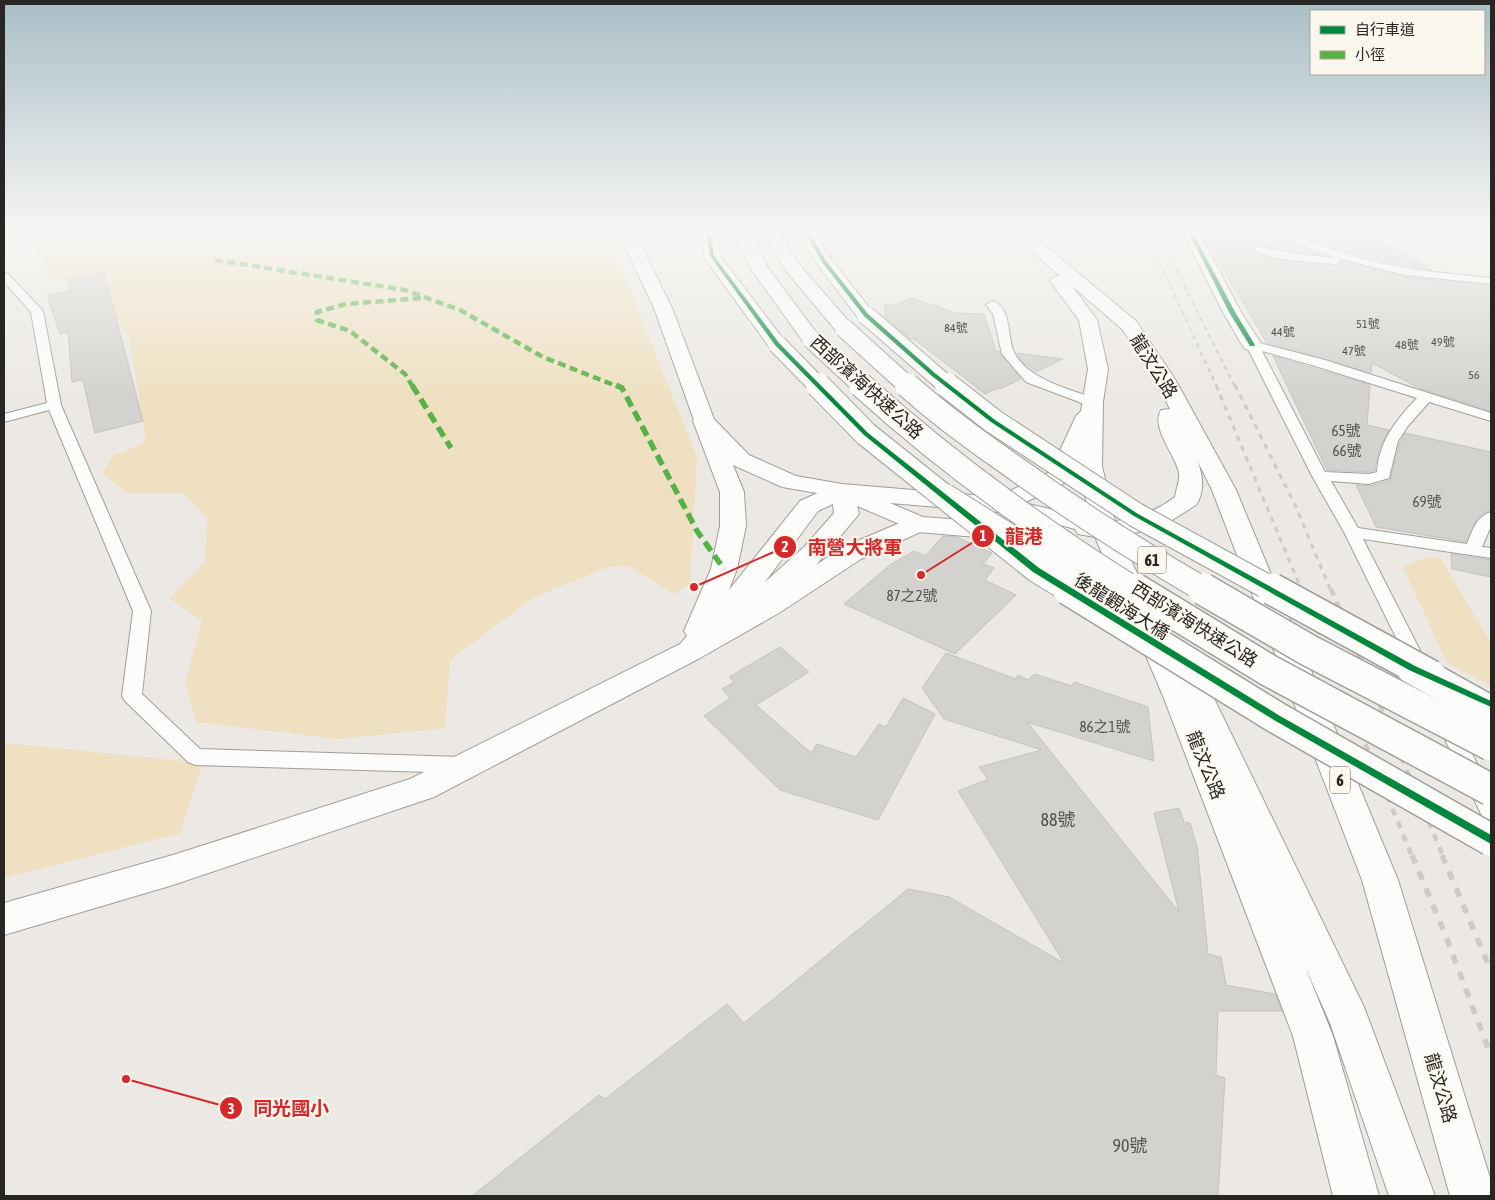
<svg xmlns="http://www.w3.org/2000/svg" width="1495" height="1200" font-family="'Asap Condensed','Noto Sans TC',sans-serif">
  <rect width="100%" height="100%" fill="#ece9e4"/>
  <!-- green -->
  <g fill="#efe0c1">
    <path d="M 25,229 L 600,229 L 621,268 L 697,457 L 690,585 L 674,594 L 628,566 L 608,567 L 533,598 L 450,660 L 445,728 L 338,739 L 196,722 L 185,681 L 202,621 L 169,598 L 205,562 L 207,517 L 182,493 L 127,493 L 102,474 L 113,456 L 146,442 L 130,341 L 120,321 L 65,320 L 53,312 L 77,294 L 104,291 L 112,274 L 54,282 Z"/>
    <path d="M 1424,558 L 1440,558 L 1491,643 L 1491,686 L 1447,663 L 1403,567 Z"/>
    <path d="M 4,743 L 203,763 L 180,833 L 4,878 Z"/>
  </g>
  <!-- building -->
  <g fill="#d4d2ce" stroke="#c4c2bf">
    <path d="M 1199,229 L 1257,229 L 1322,255 L 1293,252 L 1258,244 L 1254,245 L 1251,248 L 1259,255 L 1280,260 L 1336,266 L 1341,264 L 1342,261 L 1405,277 L 1491,286 L 1491,411 L 1419,388 L 1372,363 L 1371,373 L 1267,343 Z"/>
    <path d="M 1278,229 L 1348,229 L 1369,233 L 1431,270 L 1365,257 Z"/>
    <path d="M 104,272 L 143,421 L 95,433 L 83,380 L 72,382 L 68,332 L 60,334 L 47,295 L 71,290 L 68,280 Z"/>
    <path d="M 912,298 L 956,313 L 984,314 L 996,351 L 999,351 L 1001,355 L 1021,379 L 1000,389 L 998,388 L 985,394 L 914,339 L 910,339 L 886,318 L 884,305 L 896,305 Z"/>
    <path d="M 1017,353 L 1063,359 L 1036,372 L 1021,360 Z"/>
    <path d="M 1273,356 L 1370,385 L 1367,425 L 1389,430 L 1379,450 L 1375,470 L 1369,472 L 1327,470 Z"/>
    <path d="M 1405,433 L 1491,452 L 1491,510 L 1485,512 L 1477,519 L 1466,542 L 1376,527 L 1356,485 L 1370,486 L 1390,480 L 1400,442 Z"/>
    <path d="M 943,536 L 957,537 L 992,553 L 983,564 L 994,568 L 985,580 L 1016,595 L 955,654 L 844,604 L 890,565 L 914,551 L 925,556 Z"/>
    <path d="M 1451,554 L 1491,560 L 1491,577 L 1452,569 Z"/>
    <path d="M 780,647 L 809,672 L 756,705 L 811,753 L 817,744 L 856,757 L 879,724 L 886,727 L 903,698 L 935,714 L 878,820 L 780,790 L 704,716 L 730,698 L 722,689 L 734,682 L 729,677 Z"/>
    <path d="M 946,653 L 1016,679 L 1018,675 L 1028,680 L 1034,674 L 1072,686 L 1074,682 L 1148,707 L 1154,761 L 1027,722 L 1179,912 L 1154,813 L 1179,808 L 1184,822 L 1190,823 L 1197,846 L 1208,954 L 1221,957 L 1226,985 L 1275,994 L 1282,1011 L 1218,1011 L 1216,1075 L 1225,1078 L 1218,1196 L 472,1196 L 599,1095 L 605,1099 L 727,1004 L 744,1023 L 908,889 L 949,897 L 1064,963 L 958,791 L 988,779 L 979,767 L 1042,750 L 944,719 L 922,688 Z"/>
  </g>
  <g fill="none" stroke-linecap="round" stroke-linejoin="round">
    <defs>
      <g id="service">
        <path d="M 1259,229 C 1289,229 1318,246 1347,254 C 1394,269 1442,273 1491,278 L 1491,284 L 1405,275 L 1340,259 L 1340,263 L 1336,264 C 1318,263 1265,260 1253,249 L 1254,247 L 1258,246 L 1293,254 L 1336,258 Z"/>
        <path d="M 4,273 L 8,274 L 43,311 L 61,405 L 151,611 L 142,694 L 200,749 L 463,757 L 470,759 L 473,765 L 470,771 L 463,773 L 195,765 L 188,762 L 125,701 L 122,696 L 133,611 L 49,410 L 4,422 L 4,414 L 47,403 L 31,312 L 4,282 Z"/>
        <path d="M 992,301 C 1012,306 1007,338 1014,352 C 1026,379 1071,390 1097,399 L 1099,402 L 1097,405 L 1087,405 L 1026,382 L 1002,354 L 993,314 L 986,305 Z"/>
        <path d="M 1252,341 L 1325,360 L 1491,413 L 1491,421 L 1429,402 L 1408,426 L 1398,441 L 1389,478 L 1369,484 L 1331,481 L 1358,528 L 1467,544 C 1472,532 1476,516 1491,512 L 1491,526 L 1482,547 L 1491,548 L 1491,558 L 1363,539 L 1429,668 L 1427,673 L 1420,675 L 1413,673 L 1411,668 L 1344,532 L 1312,476 L 1246,345 ZM 1262,351 L 1315,366 L 1417,398 C 1396,420 1379,441 1377,472 L 1369,474 L 1325,472 Z"/>
        <path d="M 1448,718 L 1455,720 L 1491,791 L 1491,821 L 1483,818 L 1438,725 L 1441,720 Z"/>
      </g>
      <path id="minor" d="M 1181,229 L 1197,229 L 1241,312 L 1262,345 L 1259,349 L 1252,351 L 1245,349 L 1242,345 L 1223,312 Z"/>
      <path id="secondary" d="M 704,414 L 712,416 L 715,421 L 744,492 L 746,526 L 737,569 L 729,590 L 800,501 L 833,486 L 842,484 L 851,486 L 854,491 L 859,514 L 816,565 L 843,547 L 909,519 L 918,516 L 927,519 L 931,524 L 927,529 L 861,559 L 779,613 L 700,658 L 434,797 L 173,885 L 4,935 L 4,903 L 173,855 L 410,779 L 680,644 L 687,636 L 684,631 L 711,569 L 720,526 L 720,492 L 693,421 L 696,416 ZM 833,504 L 834,513 L 804,547 L 765,582 L 818,511 Z"/>
      <g id="primary">
        <path d="M 617,229 L 633,229 L 672,308 L 714,419 L 749,455 L 796,476 L 842,484 L 997,497 L 1050,472 L 1076,416 L 1081,411 L 1088,369 L 1079,320 L 1050,281 L 1053,277 L 1060,276 L 1007,229 L 1025,229 L 1136,321 L 1175,379 L 1236,490 L 1398,880 L 1491,1181 L 1491,1196 L 1450,1196 L 1362,880 L 1212,490 L 1197,460 C 1203,474 1205,492 1196,505 L 1161,527 L 1120,536 L 1184,676 L 1192,673 L 1203,677 L 1207,684 L 1364,1007 L 1435,1196 L 1389,1196 L 1330,1023 L 1304,964 L 1333,1036 L 1379,1196 L 1333,1196 L 1293,1036 L 1163,696 L 1095,537 L 1078,534 L 1075,529 L 1068,527 L 999,512 L 890,503 L 923,517 L 1000,523 L 1009,526 L 1013,531 L 1009,536 L 1000,539 L 918,532 L 855,505 L 852,499 L 782,487 L 733,465 L 696,426 L 654,308 ZM 1072,286 L 1122,329 L 1155,379 L 1170,409 L 1161,410 C 1150,427 1176,456 1179,473 C 1180,480 1176,490 1175,497 C 1156,511 1138,519 1115,521 L 1102,466 L 1103,402 L 1108,369 L 1097,320 ZM 1079,461 L 1089,518 L 1024,503 L 1068,481 Z"/>
        <path d="M 700,229 L 716,229 L 720,256 L 787,344 L 784,348 L 777,350 L 770,348 L 706,260 L 704,256 Z"/>
        <path d="M 797,229 L 813,229 L 831,259 L 875,315 L 873,319 L 866,321 L 859,319 L 818,265 Z"/>
      </g>
      <g id="trunk">
        <path d="M 733,229 L 749,229 L 768,268 L 821,339 L 818,343 L 811,345 L 804,343 L 751,269 Z"/>
        <path d="M 762,229 L 778,229 L 797,262 L 851,324 L 854,328 L 851,332 L 844,334 L 837,332 L 784,268 Z"/>
      </g>
    </defs>
    <!-- service casing -->
    <use href="#service" stroke="#a19e9a" stroke-width="2"/>
    <!-- minor casing -->
    <use href="#minor" stroke="#a19e9a" stroke-width="2"/>
    <!-- secondary casing -->
    <use href="#secondary" stroke="#a19e9a" stroke-width="2"/>
    <!-- primary casing -->
    <use href="#primary" stroke="#a19e9a" stroke-width="2"/>
    <!-- trunk casing -->
    <use href="#trunk" stroke="#a19e9a" stroke-width="2"/>
    <!-- path -->
    <path stroke="#d4d3d1" stroke-width="2" stroke-dasharray="2 2" stroke-linecap="butt" d="M 1424,371 L 1491,354"/>
    <!-- service -->
    <use href="#service" fill="#fcfcfb" fill-rule="evenodd"/>
    <!-- minor -->
    <use href="#minor" fill="#fcfcfb" fill-rule="evenodd"/>
    <!-- secondary -->
    <use href="#secondary" fill="#fcfcfb" fill-rule="evenodd"/>
    <!-- primary -->
    <use href="#primary" fill="#fcfcfb" fill-rule="evenodd"/>
    <!-- trunk -->
    <use href="#trunk" fill="#fcfcfb" fill-rule="evenodd"/>
    <!-- rail-far3 -->
    <g stroke="#cccbca" stroke-width="2.5" stroke-dasharray="4.5 4.5" stroke-linecap="butt">
      <path d="M 1144,229 L 1217,387"/>
      <path d="M 1156,229 L 1235,387"/>
    </g>
    <!-- rail-far2 -->
    <g stroke="#cccbca" stroke-width="3" stroke-dasharray="5.5 5.5" stroke-linecap="butt">
      <path d="M 1216,385 L 1302,591"/>
      <path d="M 1235,385 L 1296,507 L 1331,591"/>
    </g>
    <!-- rail-far1 -->
    <g stroke="#cccbca" stroke-width="4.5" stroke-dasharray="7 7" stroke-linecap="butt">
      <path d="M 1301,589 L 1412,856"/>
      <path d="M 1331,589 L 1443,856"/>
    </g>
    <!-- rail -->
    <g stroke="#cccbca" stroke-width="5.5" stroke-dasharray="9 9" stroke-linecap="butt">
      <path d="M 1412,855 L 1445,934 L 1491,1056"/>
      <path d="M 1442,855 L 1491,971"/>
    </g>
    <defs>
      <g id="primary-bridge-far2">
        <path d="M 866,315 L 949,387"/>
        <path d="M 777,344 L 819,387"/>
      </g>
      <g id="primary-bridge-far1">
        <path d="M 818,385 L 866,434 L 1036,570 L 1070,591"/>
        <path d="M 947,385 L 993,421 L 1136,515 L 1275,591"/>
      </g>
      <g id="primary-bridge">
        <path d="M 1068,589 L 1277,718 L 1491,840"/>
        <path d="M 1272,589 L 1431,676"/>
      </g>
      <g id="trunk-bridge-far2">
        <path d="M 844,328 L 909,387"/>
        <path d="M 811,339 L 863,387"/>
      </g>
      <g id="trunk-bridge-far1">
        <path d="M 861,385 C 946,462 1040,530 1137,591"/>
        <path d="M 907,385 C 937,412 968,435 1001,458 C 1067,506 1135,550 1206,591"/>
        <path d="M 945,496 L 1070,574 L 1101,591"/>
      </g>
      <g id="trunk-bridge">
        <path d="M 1099,589 L 1152,618"/>
        <path d="M 1135,589 L 1268,670 L 1491,790"/>
        <path d="M 1203,589 L 1308,650 L 1491,745"/>
        <path d="M 1412,668 L 1491,712"/>
      </g>
    </defs>
    <!-- primary-bridge-far2 casing -->
    <use href="#primary-bridge-far2" stroke="#a19e9a" stroke-width="20" stroke-linecap="butt"/>
    <!-- primary-bridge-far1 casing -->
    <use href="#primary-bridge-far1" stroke="#a19e9a" stroke-width="26" stroke-linecap="butt"/>
    <!-- primary-bridge casing -->
    <use href="#primary-bridge" stroke="#a19e9a" stroke-width="34" stroke-linecap="butt"/>
    <!-- trunk-bridge-far2 casing -->
    <use href="#trunk-bridge-far2" stroke="#a19e9a" stroke-width="20" stroke-linecap="butt"/>
    <!-- trunk-bridge-far1 casing -->
    <use href="#trunk-bridge-far1" stroke="#a19e9a" stroke-width="26" stroke-linecap="butt"/>
    <!-- trunk-bridge casing -->
    <use href="#trunk-bridge" stroke="#a19e9a" stroke-width="34" stroke-linecap="butt"/>
    <!-- primary-bridge-far2 -->
    <use href="#primary-bridge-far2" stroke="#fcfcfb" stroke-width="18"/>
    <!-- primary-bridge-far1 -->
    <use href="#primary-bridge-far1" stroke="#fcfcfb" stroke-width="24"/>
    <!-- primary-bridge -->
    <use href="#primary-bridge" stroke="#fcfcfb" stroke-width="31"/>
    <!-- trunk-bridge-far2 -->
    <use href="#trunk-bridge-far2" stroke="#fcfcfb" stroke-width="18"/>
    <!-- trunk-bridge-far1 -->
    <use href="#trunk-bridge-far1" stroke="#fcfcfb" stroke-width="24"/>
    <!-- trunk-bridge -->
    <use href="#trunk-bridge" stroke="#fcfcfb" stroke-width="31"/>
    <!-- quiet-far1 -->
    <g stroke="#56b245" stroke-width="4.5" stroke-dasharray="8 4.5" stroke-linecap="butt">
      <path d="M 215,260 L 405,290 L 460,310 L 543,357 L 619,387"/>
      <path d="M 413,387 L 405,374 L 350,331 L 317,320 L 317,312 L 346,304 L 421,298"/>
    </g>
    <!-- quiet -->
    <g stroke="#56b245" stroke-width="5.5" stroke-dasharray="11 5.5" stroke-linecap="butt">
      <path d="M 412,385 L 451,448"/>
      <path d="M 616,385 L 622,388 L 697,531 L 724,569"/>
    </g>
    <defs>
      <g id="cycleway">
        <path d="M 706,229 L 710,229 L 714,256 L 779,343 L 868,433 L 1039,568 L 1280,716 L 1491,835 L 1491,844 L 1274,720 L 1033,572 L 864,435 L 775,345 L 710,256 Z"/>
        <path d="M 803,229 L 807,229 L 826,261 L 868,314 L 936,374 L 995,420 L 1138,514 L 1415,666 L 1491,701 L 1491,707 L 1409,670 L 1134,516 L 991,422 L 932,376 L 864,316 L 822,262 Z"/>
        <path d="M 1187,229 L 1191,229 L 1235,312 L 1255,345 L 1254,346 L 1250,346 L 1229,312 Z"/>
      </g>
    </defs>
    <!-- cycleway casing -->
    <use href="#cycleway" stroke="#fcf7ed" stroke-width="3"/>
    <!-- cycleway -->
    <use href="#cycleway" fill="#00873e" fill-rule="evenodd"/>
  </g>
  <!-- sky -->
  <linearGradient id="sky" x2="0" y2="1"><stop stop-color="#a8bec6"/><stop offset="0.58" stop-color="#f6f5f3"/><stop offset="1" stop-color="#f6f5f3" stop-opacity="0"/></linearGradient>
  <rect width="1495" height="397" fill="url(#sky)"/>
  <g text-anchor="middle" dominant-baseline="central" stroke-width="4" stroke-linejoin="round" paint-order="stroke">
    <!-- far-number labels -->
    <g font-size="12" fill="#53524e">
      <text x="1368" y="324">51號</text>
      <text x="956" y="328">84號</text>
      <text x="1283" y="332">44號</text>
      <text x="1443" y="342">49號</text>
      <text x="1407" y="345">48號</text>
      <text x="1354" y="351">47號</text>
      <text x="1474" y="375">56</text>
    </g>
    <!-- number labels -->
    <g font-size="15" fill="#53524e">
      <text x="1346" y="430">65號</text>
      <text x="1347" y="450">66號</text>
      <text x="1427" y="501">69號</text>
      <text x="912" y="595">87之2號</text>
      <text x="1105" y="726">86之1號</text>
    </g>
    <!-- shield labels -->
    <g fill="#fcf7ed" stroke="#67655f" stroke-width="1">
      <rect x="1138" y="546.5" width="28" height="27" rx="4"/>
      <rect x="1330" y="766.5" width="20" height="27" rx="4"/>
    </g>
    <g font-size="16" font-weight="bold" fill="#272622">
      <text x="1152" y="560">61</text>
      <text x="1340" y="780">6</text>
    </g>
    <!-- street labels -->
    <g font-size="18" fill="#272622" stroke="#fcf7ed">
      <text transform="translate(1154 366) rotate(58)">龍汶公路</text>
      <text transform="translate(867 387) rotate(42)">西部濱海快速公路</text>
      <text transform="translate(1122 606) rotate(32)">後龍觀海大橋</text>
      <text transform="translate(1195 624) rotate(32)">西部濱海快速公路</text>
      <text transform="translate(1206 765) rotate(68)">龍汶公路</text>
      <text transform="translate(1441 1088) rotate(74)">龍汶公路</text>
    </g>
    <!-- near-number labels -->
    <g font-size="18" fill="#53524e">
      <text x="1058" y="819">88號</text>
      <text x="1130" y="1145">90號</text>
    </g>
  </g>
  <!-- callouts -->
  <path fill="none" stroke="#d62828" stroke-width="2" d="M921 575L983 536M694 587L785 547M126 1079L231 1108"/>
  <g fill="#d62828" stroke="#fcf7ed" stroke-width="2">
    <circle cx="921" cy="575" r="5"/>
    <circle cx="694" cy="587" r="5"/>
    <circle cx="126" cy="1079" r="5"/>
    <circle cx="983" cy="536" r="12"/>
    <circle cx="785" cy="547" r="12"/>
    <circle cx="231" cy="1108" r="12"/>
  </g>
  <g font-size="15" text-anchor="middle" font-weight="bold" fill="#fff">
    <text x="983" y="541">1</text>
    <text x="785" y="552">2</text>
    <text x="231" y="1114">3</text>
  </g>
  <g font-size="19" text-anchor="middle" font-weight="bold" fill="#d62828" stroke="#fcf7ed" stroke-width="4" stroke-linejoin="round" paint-order="stroke">
    <text x="1024" y="543">龍港</text>
    <text x="855" y="554">南營大將軍</text>
    <text x="291" y="1115">同光國小</text>
  </g>
  <!-- border -->
  <rect width="1495" height="1200" fill="none" stroke="#272622" stroke-width="10"/>
  <!-- legend -->
  <rect x="1310" y="10" width="175" height="65" fill="#fcf7ed" stroke="#a7a39c"/>
  <rect x="1320" y="26" width="25" height="8" fill="#00873e" stroke="#a7a39c"/>
  <text x="1355" y="35" font-size="15" fill="#272622">自行車道</text>
  <rect x="1320" y="51" width="25" height="8" fill="#56b245" stroke="#a7a39c"/>
  <text x="1355" y="60" font-size="15" fill="#272622">小徑</text>
</svg>
